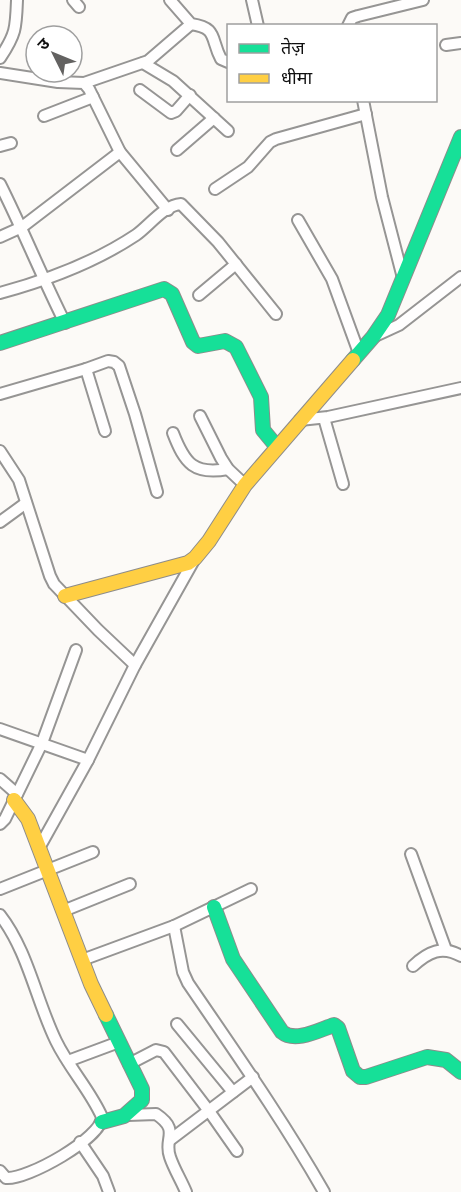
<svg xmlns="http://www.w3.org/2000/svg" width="461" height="1192" font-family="'Noto Serif','Noto Sans Devanagari',serif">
  <rect width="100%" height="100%" fill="#fcfaf7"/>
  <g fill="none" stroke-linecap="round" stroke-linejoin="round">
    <defs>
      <g id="street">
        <path d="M 73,0 L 79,7"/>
        <path d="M 170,0 L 191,24 C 218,28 210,38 221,59 L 228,62"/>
        <path d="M 252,0 L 258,26"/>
        <path d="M 348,26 L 352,18 L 358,16 L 423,0"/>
        <path d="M 446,45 L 461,43"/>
        <path d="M 0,58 C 16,34 16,28 17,0"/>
        <path d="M 143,63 L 173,81 L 228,131"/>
        <path d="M 0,73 L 58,82 L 84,83 L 89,89 L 120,152 L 168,210"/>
        <path d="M 84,83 L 148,61 L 191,24"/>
        <path d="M 140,90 L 171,113 L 176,111 L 190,95"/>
        <path d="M 363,100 L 382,197 L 403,278"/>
        <path d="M 44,116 L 93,97"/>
        <path d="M 0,146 L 11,143"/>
        <path d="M 177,150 L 214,118"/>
        <path d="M 0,184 C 23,230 42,277 65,323"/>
        <path d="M 215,189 L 248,167 L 270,142 L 276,139 L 366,114"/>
        <path d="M 298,220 L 332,279 L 359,353"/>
        <path d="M 0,237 L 22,227 L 120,152"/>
        <path d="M 0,293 C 48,280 94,263 136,235 C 149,226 164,205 181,204 L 218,242 L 276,314"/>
        <path d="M 199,295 L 236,264"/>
        <path d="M 373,337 L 399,325 L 461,277"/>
        <path d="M 86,369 L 105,431"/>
        <path d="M 0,394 L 86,369 L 108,361 L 114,362 L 119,366 L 135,414 L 157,492"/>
        <path d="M 200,416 L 221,458 L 228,469 L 245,485"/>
        <path d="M 324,418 L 343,484"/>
        <path d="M 300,420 L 328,417 L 461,388"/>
        <path d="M 173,433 C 185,464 194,475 228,469"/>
        <path d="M 0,451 L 19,480 L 50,576 L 54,584 L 98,630 L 135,665"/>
        <path d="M 0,522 L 26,503"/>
        <path d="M 0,729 L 88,760"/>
        <path d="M 0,779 L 17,794"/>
        <path d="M 0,824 L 5,819 L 42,743 L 76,650"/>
        <path d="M 39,848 L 88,760 L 135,665 L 194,560"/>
        <path d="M 411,854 L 446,950"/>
        <path d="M 0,889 L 93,852"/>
        <path d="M 63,911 L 130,884"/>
        <path d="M 0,915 C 28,951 36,1000 56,1041 C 69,1068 90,1090 102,1117 C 102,1138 27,1180 6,1178 L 0,1171"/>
        <path d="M 174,926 L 183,972 L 188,983 C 235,1052 283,1120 324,1192"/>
        <path d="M 82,960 L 174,926 L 251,889"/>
        <path d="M 413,966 C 428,952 442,945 461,956"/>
        <path d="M 177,1024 L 233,1092"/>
        <path d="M 68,1061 L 119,1042"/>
        <path d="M 129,1064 L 156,1050 L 164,1052 L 209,1111 L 237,1151"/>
        <path d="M 128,1115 L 156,1114 C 181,1131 163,1138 170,1157 C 174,1169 181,1180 186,1192"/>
        <path d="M 170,1140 L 253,1077"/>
        <path d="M 80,1142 L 103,1176 L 109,1192"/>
      </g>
      <g id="fast">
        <path d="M 0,343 L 164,289 L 172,294 L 193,342 L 198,346 L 225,341 L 236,347 L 261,397 L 263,430 L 277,447"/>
        <path d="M 353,360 L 373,337 L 388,315 L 461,137"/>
        <path d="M 214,907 L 233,959 L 282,1032 C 295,1043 319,1030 334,1025 L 338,1028 L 353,1071 L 360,1077 L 366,1077 L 427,1057 L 446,1060 L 461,1072"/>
        <path d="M 102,1122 L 124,1116 L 142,1100 L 142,1089 L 106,1015"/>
      </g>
      <g id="slow">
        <path d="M 65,596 L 188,563 L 195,558 L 209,541 L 245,485 L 353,360"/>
        <path d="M 14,800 L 28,819 L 91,984 L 106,1015"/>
      </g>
    </defs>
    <!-- street casing -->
    <use href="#street" stroke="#969594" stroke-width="14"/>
    <!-- fast casing -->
    <use href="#fast" stroke="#8d8c8b" stroke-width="16"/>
    <!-- slow casing -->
    <use href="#slow" stroke="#8d8c8b" stroke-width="16"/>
    <!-- street -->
    <use href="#street" stroke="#fffefe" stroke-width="10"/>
    <!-- fast -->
    <use href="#fast" stroke="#16e098" stroke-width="14"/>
    <!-- slow -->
    <use href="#slow" stroke="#ffcf43" stroke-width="14"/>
  </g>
  <!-- legend -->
  <rect x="227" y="24" width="210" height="78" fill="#ffffff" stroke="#9f9f9f" stroke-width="1.5"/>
  <rect x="239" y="44" width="30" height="9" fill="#16e098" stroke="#9f9f9f" stroke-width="1.5"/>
  <text x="281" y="54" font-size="18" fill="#101010">तेज़</text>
  <rect x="239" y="74" width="30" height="9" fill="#ffcf43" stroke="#9f9f9f" stroke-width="1.5"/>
  <text x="281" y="84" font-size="18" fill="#101010">धीमा</text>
  <!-- north arrow -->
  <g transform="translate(54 54) rotate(313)"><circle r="28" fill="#ffffff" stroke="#9f9f9f" stroke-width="1.5"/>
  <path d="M0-4.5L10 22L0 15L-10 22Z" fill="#636261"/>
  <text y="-9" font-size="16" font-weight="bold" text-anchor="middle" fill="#101010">उ</text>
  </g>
</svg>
